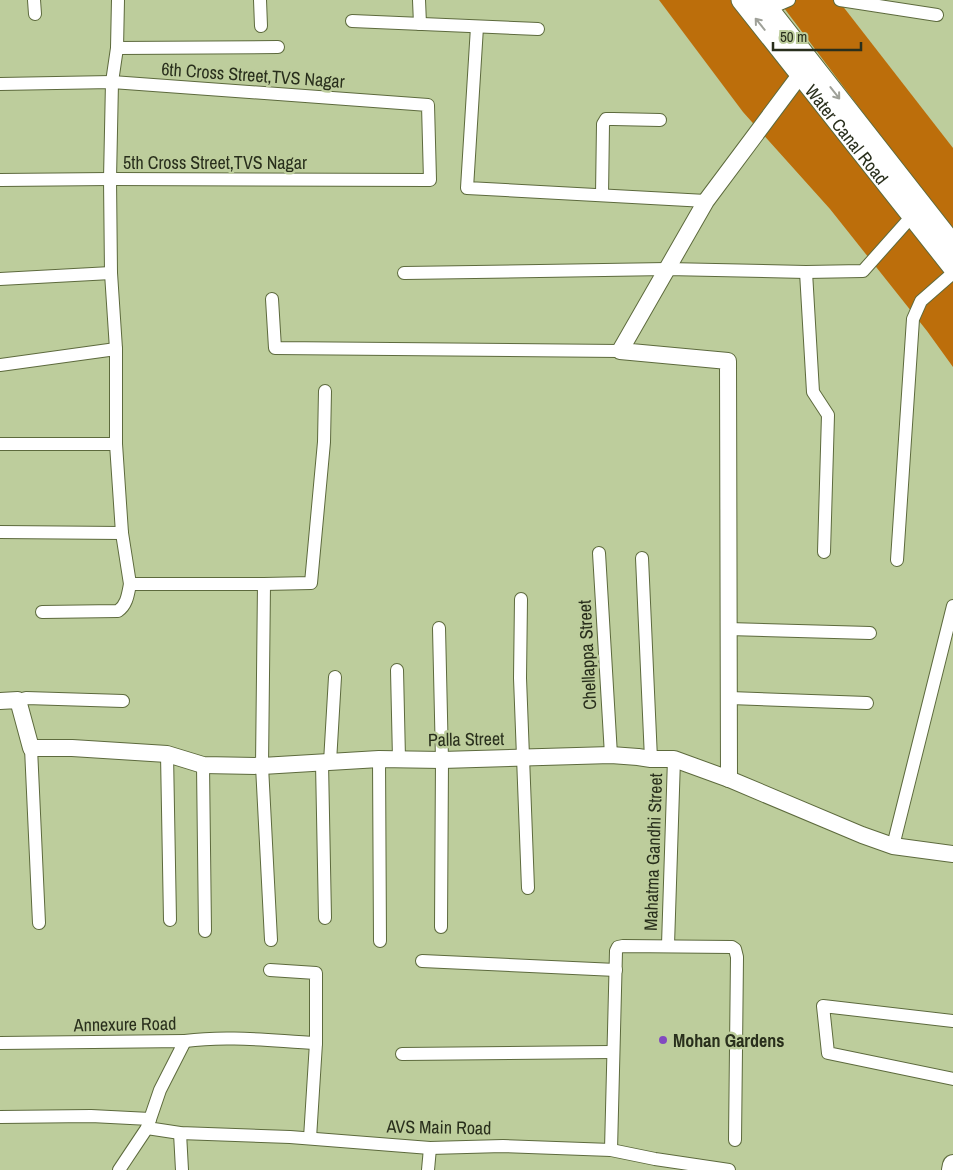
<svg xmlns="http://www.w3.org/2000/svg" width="953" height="1170" font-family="'Archivo Narrow',sans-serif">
  <rect width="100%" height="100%" fill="#bdcd9c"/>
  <!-- forest -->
  <g fill="#bc6e0b">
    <path d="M 659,0 L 731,0 L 809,101 L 953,281 L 953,367 L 927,331 L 830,209 L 743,112 Z"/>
    <path d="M 778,0 L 838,0 L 953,148 L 953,232 Z"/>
  </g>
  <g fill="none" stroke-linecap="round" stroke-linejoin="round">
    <defs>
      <g id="minor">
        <path d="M 34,0 L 35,14"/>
        <path d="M 118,0 L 117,48 L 112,82 L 110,179 L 111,273 L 116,349 L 116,444 L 122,533 L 130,584 L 264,584 L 262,766 L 271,940"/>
        <path d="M 260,0 L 261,26"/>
        <path d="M 419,0 L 420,24"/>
        <path d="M 840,0 L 937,15"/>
        <path d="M 768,9 L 789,0"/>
        <path d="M 352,21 L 538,29"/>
        <path d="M 477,27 L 467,188 L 706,201"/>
        <path d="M 117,48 L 278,47"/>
        <path d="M 0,84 L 112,82 L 428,105 L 430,180 L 110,179 L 0,180"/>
        <path d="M 602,195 L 603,124 L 606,119 L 613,119 L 660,120"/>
        <path d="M 806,272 L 813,392 L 828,415 L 824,552"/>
        <path d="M 404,273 L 667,269 L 806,272 L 863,271 L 912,216 L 918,211"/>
        <path d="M 0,279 L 111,273"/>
        <path d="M 272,299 L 275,348 L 620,351"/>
        <path d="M 0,365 L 116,349"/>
        <path d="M 0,444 L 116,444"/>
        <path d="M 0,532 L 122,533"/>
        <path d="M 599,553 L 611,755"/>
        <path d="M 642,558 L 651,759"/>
        <path d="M 897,560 L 913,319 L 921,301 L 953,273"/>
        <path d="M 264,584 L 311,583 L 324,442 L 325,391"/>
        <path d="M 521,599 L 520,678 L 528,888"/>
        <path d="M 42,612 L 118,611 C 127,605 128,594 130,584"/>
        <path d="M 439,628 L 442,760 L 441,927"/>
        <path d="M 728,629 L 870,633"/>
        <path d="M 397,670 L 399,759"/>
        <path d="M 730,698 L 867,703"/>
        <path d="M 18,700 L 26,698 L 123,701"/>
        <path d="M 31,748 L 39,923"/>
        <path d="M 167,754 L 170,920"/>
        <path d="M 379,759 L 380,941"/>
        <path d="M 330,762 L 335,677"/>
        <path d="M 322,763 L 325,918"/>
        <path d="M 203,765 L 205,931"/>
        <path d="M 893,846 L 953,606"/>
        <path d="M 668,945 L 674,759"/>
        <path d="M 422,961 L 616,970"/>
        <path d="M 270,970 L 316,973 L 316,1043 L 310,1138"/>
        <path d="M 953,1021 L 823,1006 L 828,1053 L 953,1079"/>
        <path d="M 185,1041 C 228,1035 273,1041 316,1043"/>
        <path d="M 0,1043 L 185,1041 L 160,1090 L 147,1128 L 119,1170"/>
        <path d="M 402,1054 L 612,1052"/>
        <path d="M 0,1117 L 91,1116 L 150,1119"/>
        <path d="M 147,1128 L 180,1133 L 290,1137 L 430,1148 L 503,1146 L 611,1150 L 655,1159 L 729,1170"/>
        <path d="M 180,1133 L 182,1170"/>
        <path d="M 611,1150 L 616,951 L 618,947 L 623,946 L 732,947 L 735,949 L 737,957 L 735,1140"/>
        <path d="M 428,1170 L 430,1148"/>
      </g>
      <g id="tertiary">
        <path d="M 0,701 L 18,700 L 31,748 L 72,748 L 167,754 L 203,765 L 262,766 L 379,759 L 442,760 L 611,755 L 638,757 L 651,759 L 674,759 L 729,779 L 862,835 L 893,846 L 953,854"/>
        <path d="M 729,779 L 728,361 L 620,351 L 706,201 L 800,75 L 808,67"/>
      </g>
      <g id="secondary">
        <path id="s1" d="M 741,0 L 953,268"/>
        <path d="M 762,0 L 953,244"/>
      </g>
      <path id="primary" d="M 952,1170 L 953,1165"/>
    </defs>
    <!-- minor casing -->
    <use href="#minor" stroke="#5d6a3d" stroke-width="14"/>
    <!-- tertiary casing -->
    <use href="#tertiary" stroke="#5d6a3d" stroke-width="18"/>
    <!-- secondary casing -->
    <use href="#secondary" stroke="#5d6a3d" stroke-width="21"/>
    <!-- primary casing -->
    <use href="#primary" stroke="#5d6a3d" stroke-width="22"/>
    <!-- minor -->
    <use href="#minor" stroke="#fff" stroke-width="12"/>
    <!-- tertiary -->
    <use href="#tertiary" stroke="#fff" stroke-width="16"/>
    <!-- secondary -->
    <use href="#secondary" stroke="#fff" stroke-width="19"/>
    <!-- primary -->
    <use href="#primary" stroke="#fff" stroke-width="20"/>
  </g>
  <!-- one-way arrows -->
  <defs><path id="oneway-shaft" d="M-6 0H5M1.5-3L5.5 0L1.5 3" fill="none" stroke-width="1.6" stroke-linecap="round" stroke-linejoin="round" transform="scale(1.25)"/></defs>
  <g stroke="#9fa199">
    <use href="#oneway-shaft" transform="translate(760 24) rotate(-129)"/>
    <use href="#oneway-shaft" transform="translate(835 93) rotate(52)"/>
  </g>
  <!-- markers -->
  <circle fill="#8249c0" stroke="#bdcd9c" stroke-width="2" cx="663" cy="1040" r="5"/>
  <g text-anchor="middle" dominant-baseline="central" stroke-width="5" stroke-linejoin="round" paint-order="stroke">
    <!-- street labels -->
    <g font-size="18" fill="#292f1c" stroke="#bdcd9c">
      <text transform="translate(253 75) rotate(4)">6th Cross Street,TVS Nagar</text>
      <text stroke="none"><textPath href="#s1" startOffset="171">Water Canal Road</textPath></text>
      <text x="215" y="162">5th Cross Street,TVS Nagar</text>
      <text transform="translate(587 655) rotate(-93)">Chellappa Street</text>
      <text transform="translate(466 739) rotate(-1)">Palla Street</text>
      <text transform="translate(653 852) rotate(-88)">Mahatma Gandhi Street</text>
      <text transform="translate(125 1024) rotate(-1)">Annexure Road</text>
      <text transform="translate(439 1127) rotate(1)">AVS Main Road</text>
    </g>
    <!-- poi labels -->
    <g font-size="18" font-weight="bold" fill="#292f1c" stroke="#bdcd9c" text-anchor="start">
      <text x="673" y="1040">Mohan Gardens</text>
    </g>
  </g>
  <!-- scale -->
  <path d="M773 42v8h88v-8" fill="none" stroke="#292f1c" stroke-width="2.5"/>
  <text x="780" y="42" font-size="15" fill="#292f1c" stroke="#bdcd9c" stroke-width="4" paint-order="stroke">50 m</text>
</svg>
